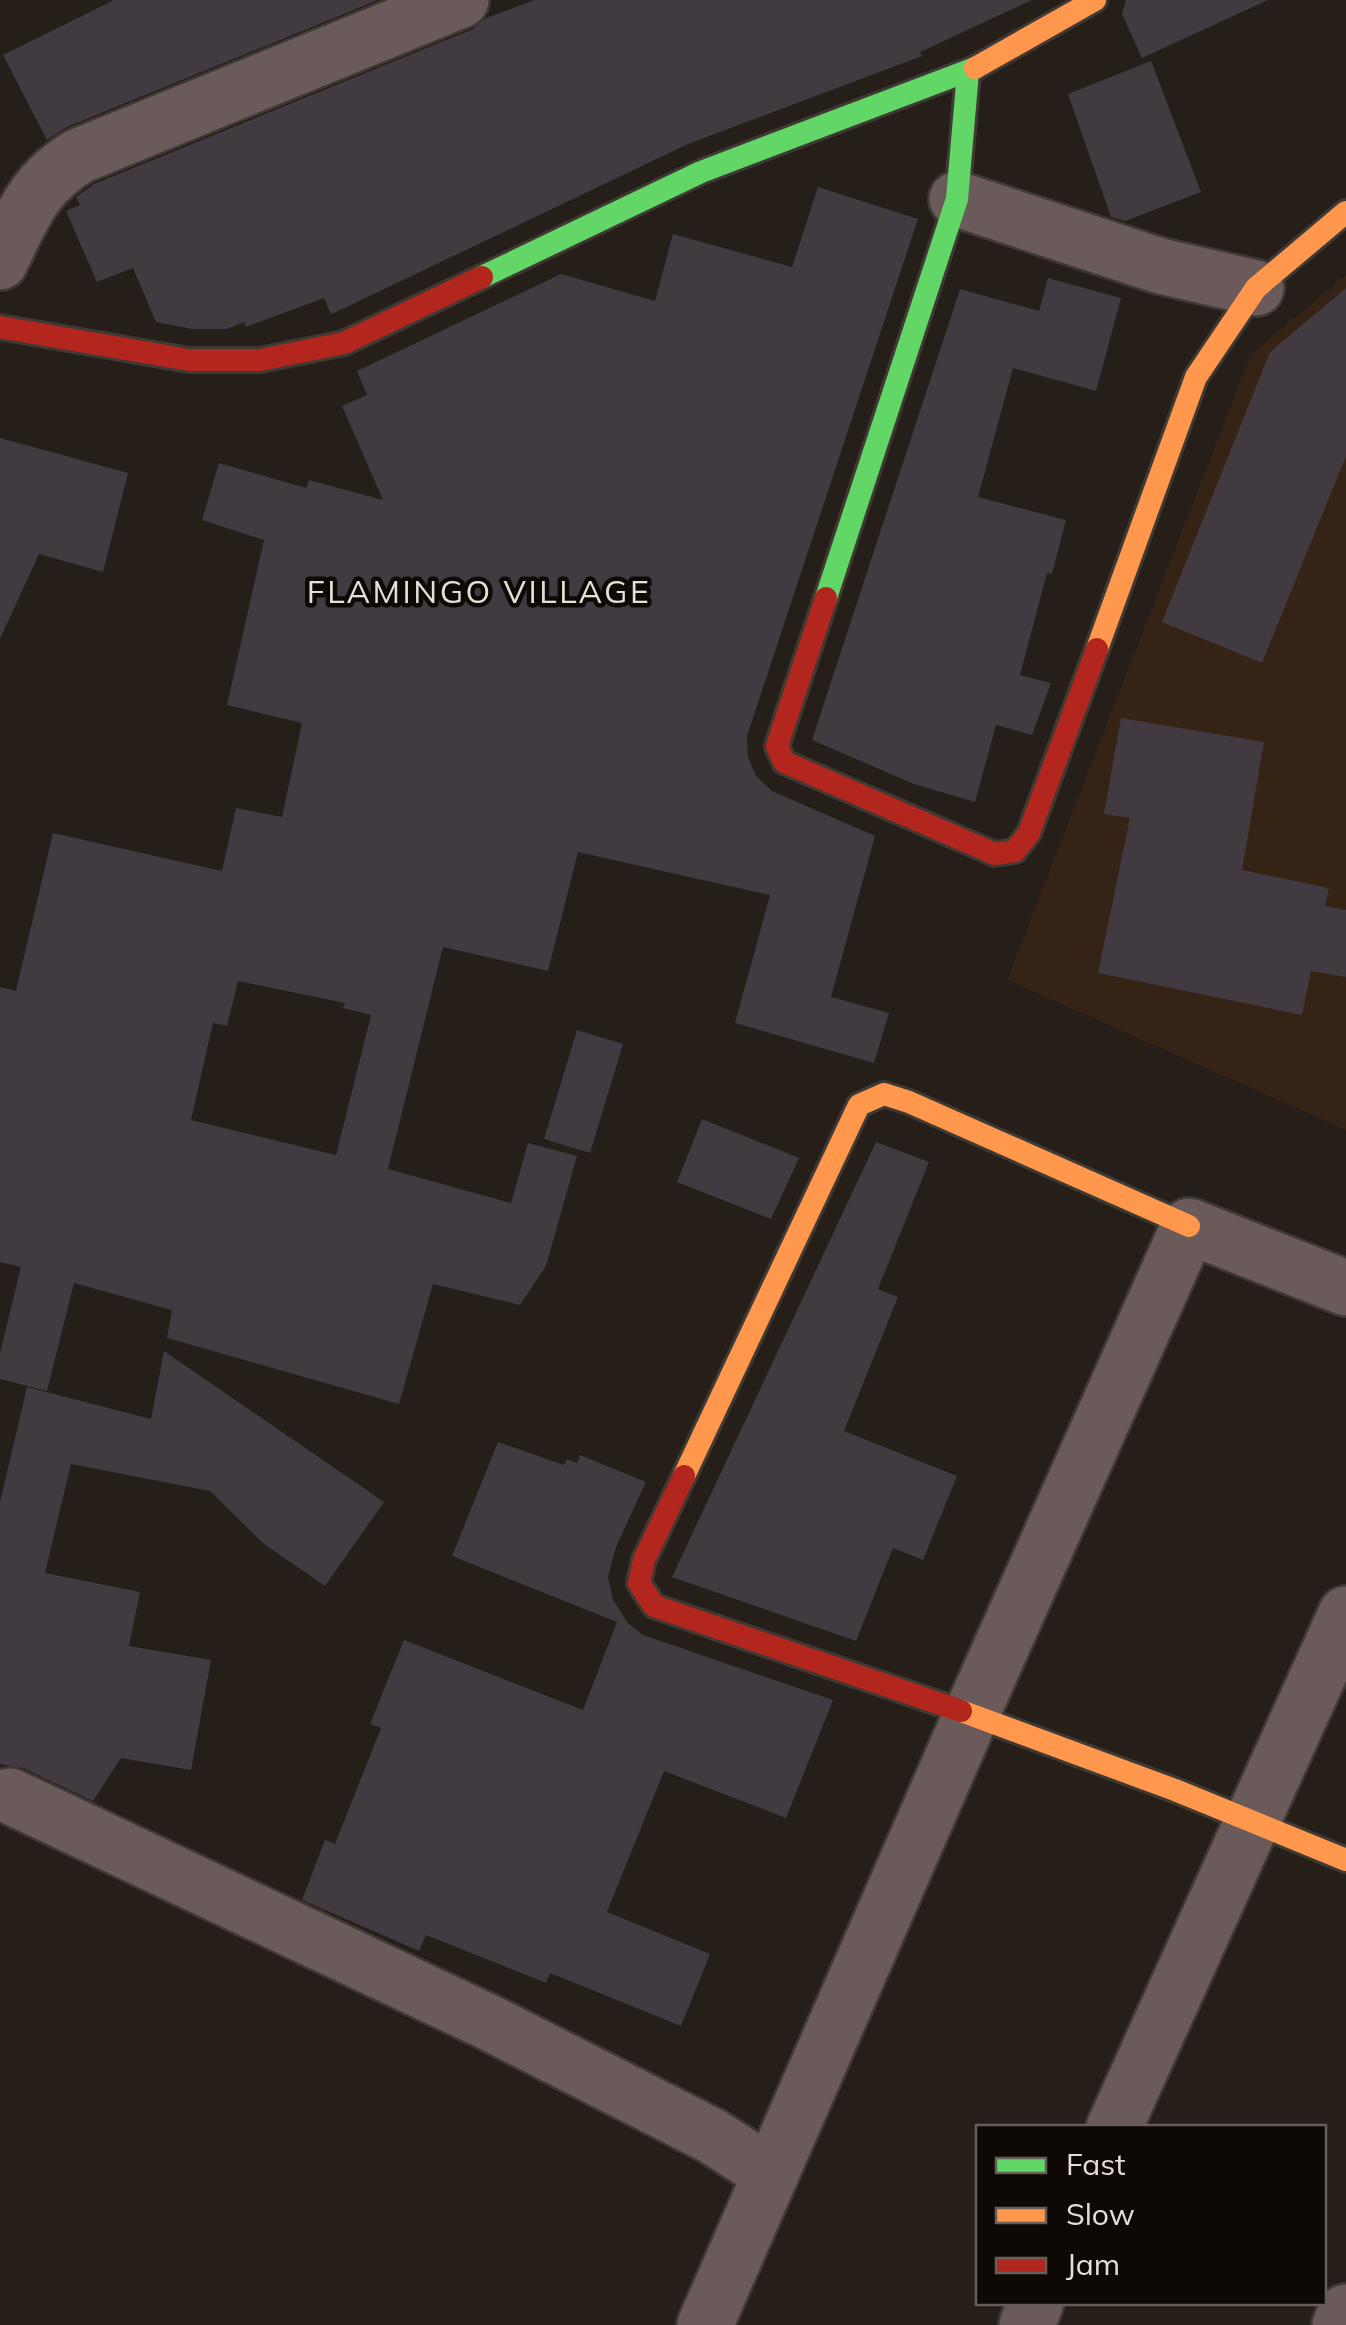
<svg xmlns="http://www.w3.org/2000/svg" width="1346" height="2325" font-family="Mulish,sans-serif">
  <rect width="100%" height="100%" fill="#251e19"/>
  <!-- built -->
  <path fill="#352316" d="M 1346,275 L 1346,1130 L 1007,980 L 1251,354 Z"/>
  <!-- building -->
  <g fill="#413a40" fill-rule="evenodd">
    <path d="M 114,0 L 378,0 L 67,127 L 47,140 L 3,55 Z"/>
    <path d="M 535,0 L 1032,0 L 920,52 L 922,56 L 688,144 L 334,313 L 331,314 L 324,298 L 246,327 L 244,322 L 227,329 L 192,329 L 156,322 L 133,268 L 97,282 L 66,211 L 80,205 L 76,197 L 94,184 L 473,29 L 486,18 Z"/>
    <path d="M 1126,0 L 1268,0 L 1142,58 L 1122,14 Z"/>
    <path d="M 1151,61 L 1201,192 L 1125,221 L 1111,217 L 1068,94 Z"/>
    <path d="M 818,187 L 918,219 L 747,736 L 748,757 L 756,776 L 772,791 L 875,836 L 831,997 L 889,1013 L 874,1063 L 735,1023 L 770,895 L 578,852 L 548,971 L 443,947 L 388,1169 L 511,1203 L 528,1143 L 577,1156 L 546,1266 L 520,1305 L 433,1284 L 399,1404 L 167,1338 L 172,1310 L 74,1283 L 47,1391 L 0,1379 L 0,1353 L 21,1267 L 0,1262 L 0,987 L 16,991 L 53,833 L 222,871 L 236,808 L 282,817 L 302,723 L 227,705 L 264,540 L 202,520 L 219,463 L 306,488 L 309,480 L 383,500 L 342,406 L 367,395 L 357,371 L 561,274 L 655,301 L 673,234 L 792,267 ZM 238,981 L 345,1003 L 343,1008 L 371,1015 L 336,1155 L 191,1120 L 213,1023 L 227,1026 Z"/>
    <path d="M 1048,278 L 1121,298 L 1096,391 L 1013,368 L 978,497 L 1066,520 L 1052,574 L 1047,573 L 1020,675 L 1051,683 L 1032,735 L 996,725 L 975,802 L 914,784 L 812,740 L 960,289 L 1039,311 Z"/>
    <path d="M 1346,288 L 1346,456 L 1262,663 L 1162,622 L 1270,352 Z"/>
    <path d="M 0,438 L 128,473 L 103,572 L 39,554 L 0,639 Z"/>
    <path d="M 1121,718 L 1264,742 L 1242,870 L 1329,888 L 1325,906 L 1346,910 L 1346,977 L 1311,971 L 1302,1015 L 1098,973 L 1130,818 L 1104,814 Z"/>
    <path d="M 577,1030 L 623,1044 L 590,1153 L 544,1139 Z"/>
    <path d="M 702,1119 L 799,1158 L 771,1219 L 677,1182 Z"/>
    <path d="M 876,1142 L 929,1162 L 878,1289 L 898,1297 L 844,1431 L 957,1476 L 923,1560 L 893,1548 L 856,1641 L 672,1577 Z"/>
    <path d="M 164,1351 L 384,1502 L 325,1586 L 264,1544 L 210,1491 L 71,1464 L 45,1573 L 140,1592 L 129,1646 L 211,1660 L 191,1770 L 121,1758 L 93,1801 L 23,1768 L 0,1764 L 0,1502 L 27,1387 L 151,1419 Z"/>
    <path d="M 498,1442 L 564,1465 L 567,1459 L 577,1463 L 580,1455 L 646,1482 L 616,1547 L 608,1577 L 613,1600 L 628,1623 L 643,1635 L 833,1700 L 786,1818 L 664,1771 L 607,1912 L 710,1954 L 681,2026 L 550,1973 L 546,1983 L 426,1935 L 419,1951 L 302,1900 L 325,1840 L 335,1844 L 381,1728 L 370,1724 L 404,1640 L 583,1710 L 617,1622 L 452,1556 Z"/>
  </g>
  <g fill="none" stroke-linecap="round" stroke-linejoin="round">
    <defs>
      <g id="street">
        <path d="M 957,199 L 1160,266 L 1256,288"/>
        <path d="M 0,262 C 23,215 33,184 79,156 L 461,0"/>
        <path d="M 10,1796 L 488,2022 L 712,2136 L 771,2174"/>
        <path d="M 1114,2128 L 1346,1614"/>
        <path d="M 705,2325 L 972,1713 L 1189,1226 L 1346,1288"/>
        <path d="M 1027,2325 L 1036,2302"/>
        <path d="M 1340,2325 L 1346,2312"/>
      </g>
      <g id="fast">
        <path d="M 482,277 L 701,172 L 975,68"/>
        <path d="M 826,598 L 957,199 L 968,72"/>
      </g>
      <g id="slow">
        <path d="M 975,68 L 1095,0"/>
        <path d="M 1097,649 L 1196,377 L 1256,288 L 1346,212"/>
        <path d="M 684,1476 L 859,1105 L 884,1094 L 909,1102 L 1189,1226"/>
        <path d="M 961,1711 L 1175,1790 L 1346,1860"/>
      </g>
      <g id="jam">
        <path d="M 0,327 L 189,360 L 260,360 L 344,343 L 482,277"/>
        <path d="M 826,598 L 777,746 L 784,762 L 995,854 L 1015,851 L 1029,833 L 1097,649"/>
        <path d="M 684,1476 L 644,1560 L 639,1583 L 654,1606 L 961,1711"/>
      </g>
    </defs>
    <!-- street casing -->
    <use href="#street" stroke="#3f3934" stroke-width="60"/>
    <!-- fast casing -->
    <use href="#fast" stroke="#3f3934" stroke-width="28"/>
    <!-- slow casing -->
    <use href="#slow" stroke="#3f3934" stroke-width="28"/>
    <!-- jam casing -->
    <use href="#jam" stroke="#3f3934" stroke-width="28"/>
    <!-- street -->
    <use href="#street" stroke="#6a5a5a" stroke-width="55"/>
    <!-- fast -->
    <use href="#fast" stroke="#63d668" stroke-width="22"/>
    <!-- slow -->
    <use href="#slow" stroke="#ff974d" stroke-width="22"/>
    <!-- jam -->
    <use href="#jam" stroke="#b3261e" stroke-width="22"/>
  </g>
  <g text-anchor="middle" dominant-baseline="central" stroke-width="9" stroke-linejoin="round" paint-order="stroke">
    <!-- neighbourhood labels -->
    <g font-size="32" letter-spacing="2.5" fill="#e8ded7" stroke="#0f0905">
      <text x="479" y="591">FLAMINGO VILLAGE</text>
    </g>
  </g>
  <!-- legend -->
  <rect x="976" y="2125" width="350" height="180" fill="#0f0905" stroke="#665e59" stroke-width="2.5"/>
  <rect x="996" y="2158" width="50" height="15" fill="#63d668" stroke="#665e59" stroke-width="2.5"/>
  <text x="1066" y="2175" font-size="30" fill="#e8ded7">Fast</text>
  <rect x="996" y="2208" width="50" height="15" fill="#ff974d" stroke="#665e59" stroke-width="2.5"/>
  <text x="1066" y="2225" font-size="30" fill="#e8ded7">Slow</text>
  <rect x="996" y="2258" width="50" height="15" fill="#b3261e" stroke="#665e59" stroke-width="2.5"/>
  <text x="1066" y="2275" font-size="30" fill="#e8ded7">Jam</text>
</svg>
